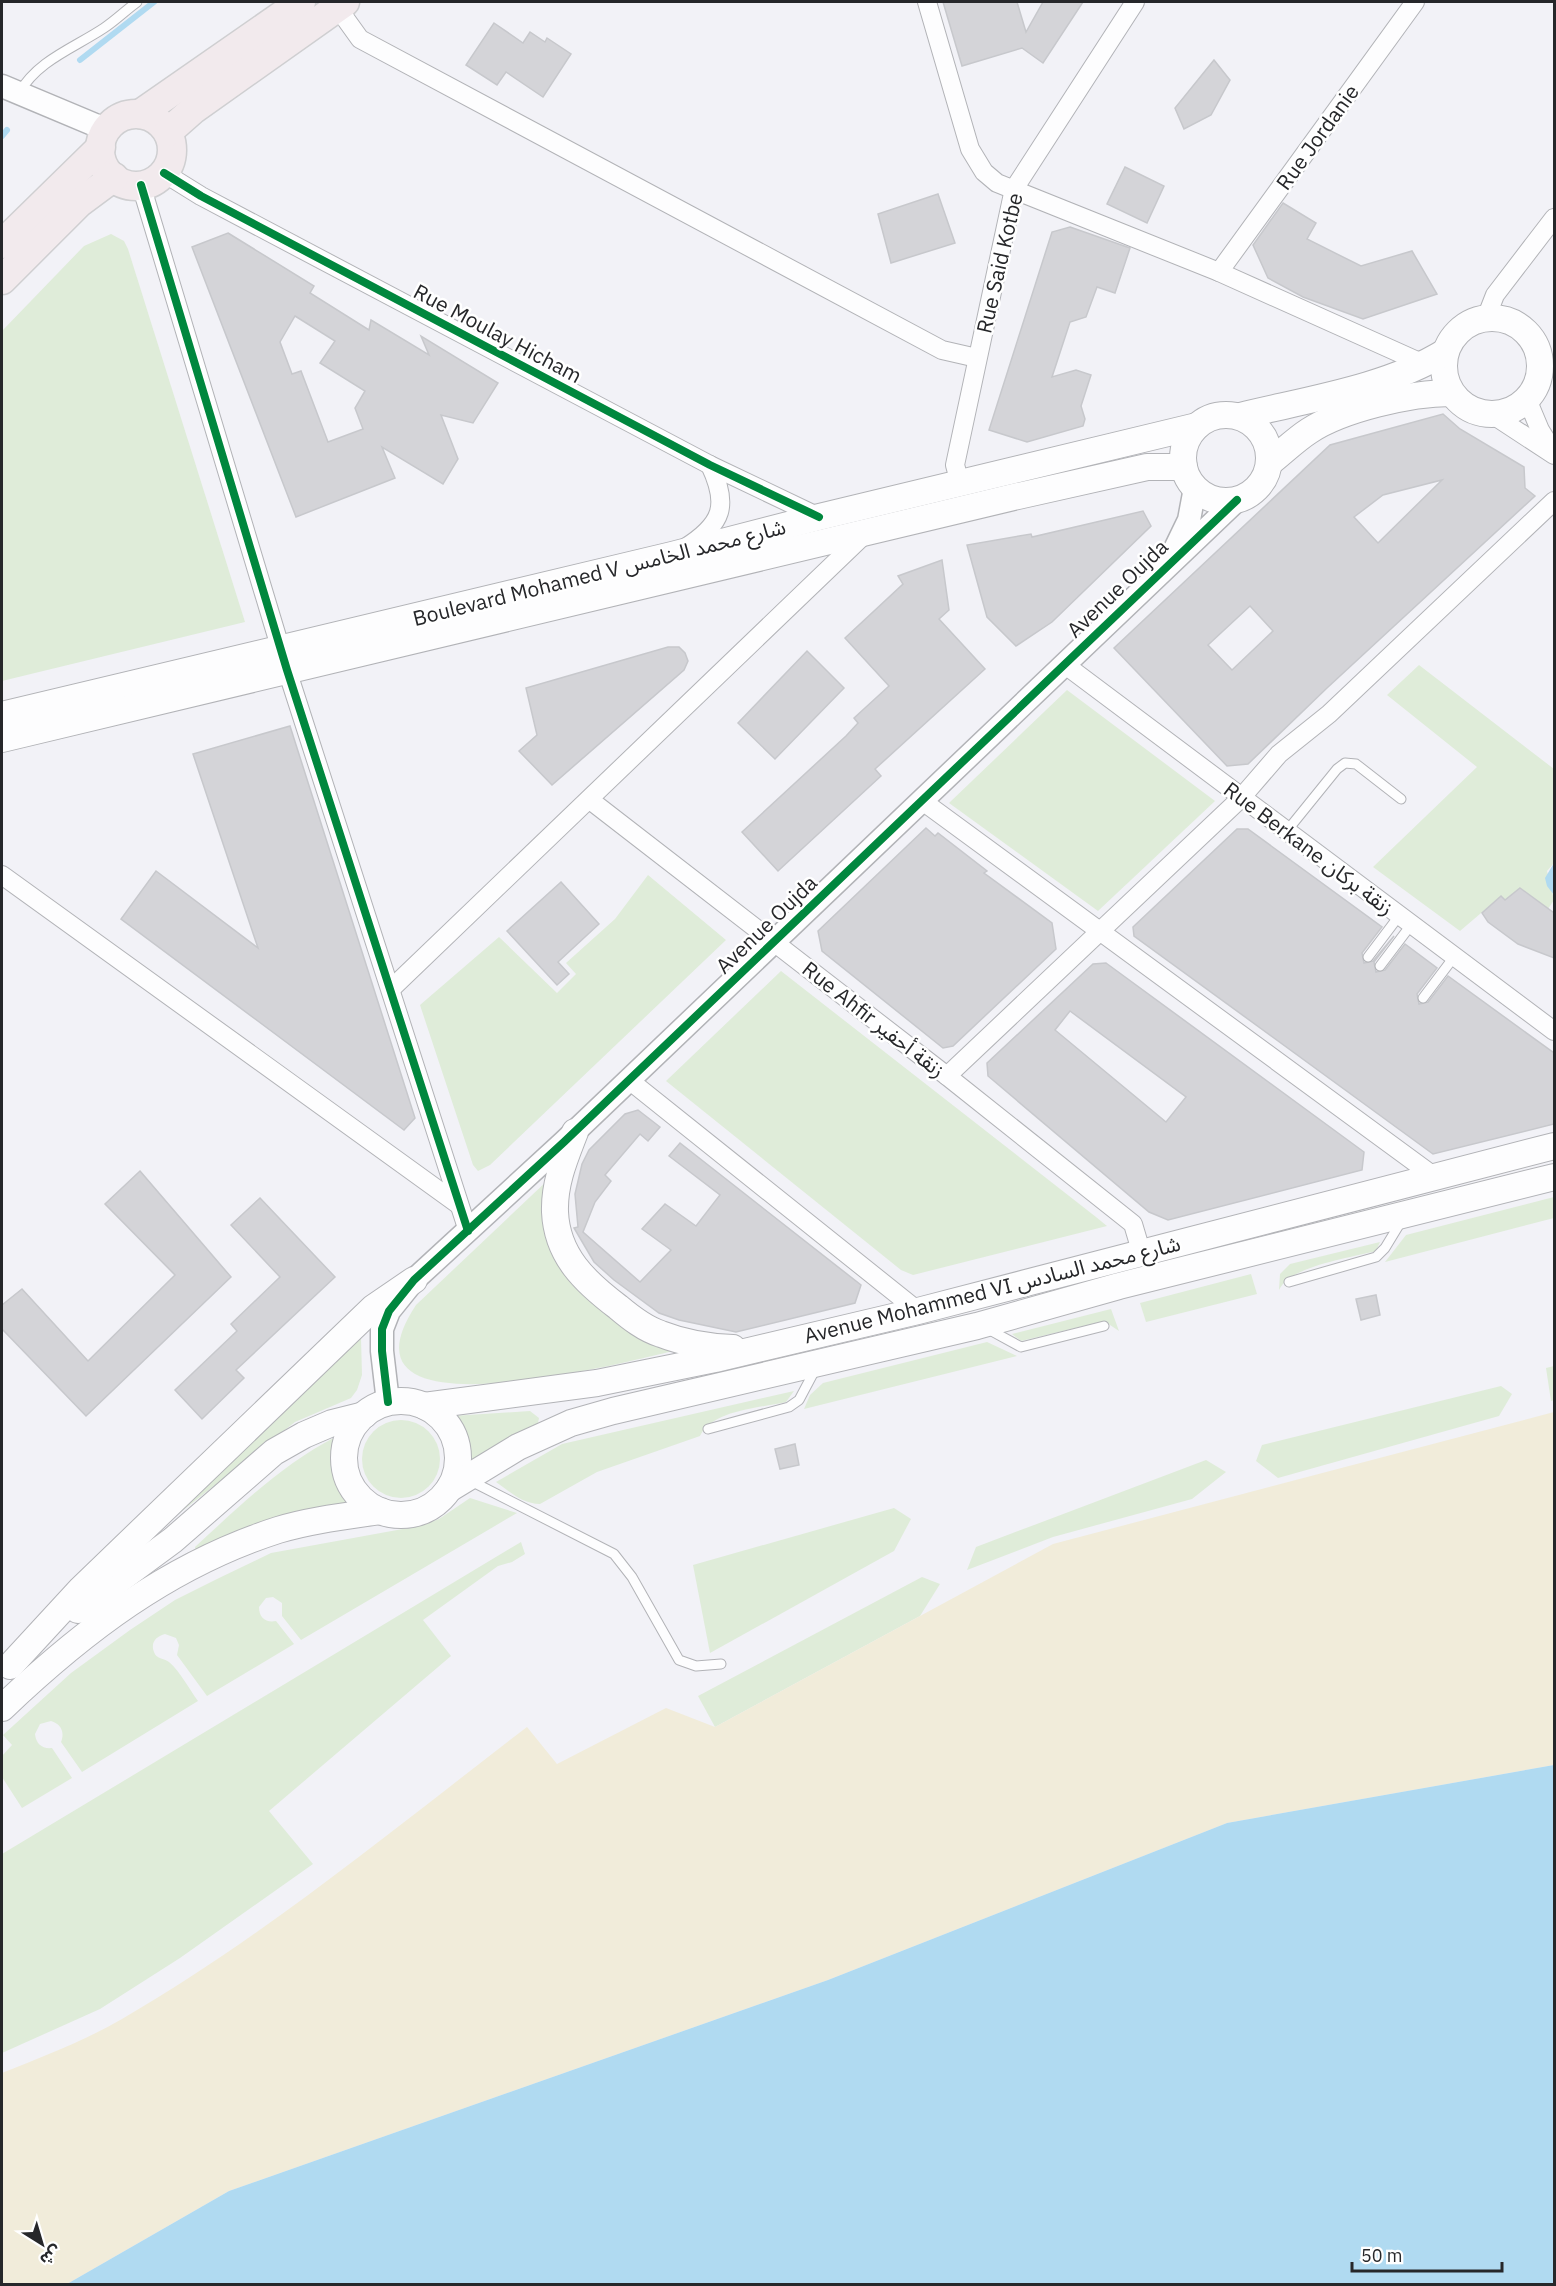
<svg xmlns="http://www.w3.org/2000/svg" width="1556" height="2286" font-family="'IBM Plex Sans','Noto Sans Arabic',sans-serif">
  <rect width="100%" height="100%" fill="#f2f2f7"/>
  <!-- green -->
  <g fill="#dfecd9">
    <path d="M 111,234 L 124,241 L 128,249 L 245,622 L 2,681 L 2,331 L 84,246 Z"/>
    <path d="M 1419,665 L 1554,769 L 1554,863 L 1547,871 L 1554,900 L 1548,909 L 1520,888 L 1505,900 L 1501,896 L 1460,931 L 1373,867 L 1477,767 L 1387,695 Z"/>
    <path d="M 1067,690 L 1215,801 L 1098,911 L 949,803 Z"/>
    <path d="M 648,875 L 726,940 L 490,1165 L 478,1171 L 473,1165 L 420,1005 L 499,937 L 557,993 L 576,974 L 566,963 L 615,919 Z"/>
    <path d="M 781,971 L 1096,1217 L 1107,1226 L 913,1275 L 901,1270 L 666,1081 Z"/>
    <path d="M 549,1179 L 548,1227 L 678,1350 C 628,1361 325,1443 416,1305 Z"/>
    <path d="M 1554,1197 L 1554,1218 L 1385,1262 L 1406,1235 Z"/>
    <path d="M 1380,1242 L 1376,1251 C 1350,1258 1290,1266 1279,1290 L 1280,1274 L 1290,1264 Z"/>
    <path d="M 1251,1274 L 1257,1294 L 1146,1322 L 1140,1303 Z"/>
    <path d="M 1111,1309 L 1119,1331 L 1107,1323 L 1100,1322 L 1021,1341 L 1012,1334 Z"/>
    <path d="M 361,1338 L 362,1375 L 357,1390 L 351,1398 L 295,1422 L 153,1534 Z"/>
    <path d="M 987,1342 L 1017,1356 L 804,1409 L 810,1395 L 823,1383 Z"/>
    <path d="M 1554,1366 L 1554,1400 L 1551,1401 L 1546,1368 Z"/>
    <path d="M 1501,1386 L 1512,1394 L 1499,1416 L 1278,1478 L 1256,1461 L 1262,1445 Z"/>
    <path d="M 794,1391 L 786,1402 C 760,1408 712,1410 700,1436 L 597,1472 L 540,1504 C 522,1504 509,1491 496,1482 L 562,1444 Z"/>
    <path d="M 530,1411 L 539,1418 L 538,1423 L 467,1464 L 464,1437 L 452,1416 Z"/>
    <circle cx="401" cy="1459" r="39"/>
    <path d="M 337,1436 C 334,1463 335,1485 353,1506 L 196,1553 L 195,1547 C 242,1504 280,1466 337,1436 Z"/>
    <path d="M 1206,1460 L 1226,1472 L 1192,1499 L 1053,1537 L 967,1570 L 976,1547 Z"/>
    <path d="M 470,1498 L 517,1513 L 301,1640 L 282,1616 L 282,1603 L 273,1597 L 266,1598 L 259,1607 C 259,1618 266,1623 276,1621 L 294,1644 L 207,1696 L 177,1655 L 179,1645 L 176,1638 L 165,1634 C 157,1636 150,1642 154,1652 C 156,1659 164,1658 169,1662 C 180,1671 189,1689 198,1701 L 82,1772 L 61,1742 C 65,1732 61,1724 51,1721 L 40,1724 L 35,1734 C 36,1744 42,1749 52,1748 L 72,1778 L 22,1808 L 2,1777 L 2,1756 L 12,1745 L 3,1735 L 71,1673 L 130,1630 L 175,1600 L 217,1579 L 271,1553 L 419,1526 L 439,1519 Z"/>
    <path d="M 894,1508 L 911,1519 L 894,1551 L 710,1653 L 693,1565 Z"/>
    <path d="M 521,1542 L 525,1554 L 512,1562 L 498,1566 L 423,1620 L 451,1656 L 269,1811 L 313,1864 L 180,1958 L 100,2009 L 2,2053 L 2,1854 Z"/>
    <path d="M 922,1577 L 940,1584 L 920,1616 L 715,1727 L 698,1696 Z"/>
  </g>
  <!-- sand -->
  <path fill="#f1ecda" d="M 1554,1412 L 1554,1765 L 1227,1823 L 828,1980 L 229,2191 L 67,2284 L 2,2284 L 2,2073 C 42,2057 84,2041 122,2019 C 265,1936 395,1828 527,1727 L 557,1764 L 666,1708 L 715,1727 L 1053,1544 Z"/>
  <!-- water -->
  <g fill="#b0daf1">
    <path d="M 1554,863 L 1554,895 L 1547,886 L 1545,878 Z"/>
    <path d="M 1554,1765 L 1554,2284 L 67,2284 L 229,2191 L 828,1980 L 1227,1823 Z"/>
  </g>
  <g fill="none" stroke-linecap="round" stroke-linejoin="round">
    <!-- stream -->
    <g stroke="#b0daf1" stroke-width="6">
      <path d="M 80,60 L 154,2"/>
      <path d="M 2,136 L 7,130"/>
    </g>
  </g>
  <!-- building -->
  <g fill="#d4d4d8" stroke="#c7c8cc" stroke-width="1.5" fill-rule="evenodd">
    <path d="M 943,2 L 1017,2 L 1026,32 L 1043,2 L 1083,2 L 1043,63 L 1022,48 L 962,66 Z"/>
    <path d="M 494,23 L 523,43 L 530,32 L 545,42 L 547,38 L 571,54 L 543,97 L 506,72 L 497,85 L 466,65 Z"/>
    <path d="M 1214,60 L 1230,80 L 1211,115 L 1184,129 L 1175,108 Z"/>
    <path d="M 1125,167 L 1164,186 L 1147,223 L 1107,204 Z"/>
    <path d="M 938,194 L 955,243 L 891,263 L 878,214 Z"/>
    <path d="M 1283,203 L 1316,223 L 1307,239 L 1361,266 L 1412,251 L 1437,294 L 1363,319 L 1303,297 L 1268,278 L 1253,245 Z"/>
    <path d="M 1070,227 L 1130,248 L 1115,293 L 1097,287 L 1086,317 L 1070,322 L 1052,377 L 1076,370 L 1091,375 L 1081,406 L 1085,419 L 1083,426 L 1027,442 L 989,430 L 1052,232 Z"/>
    <path d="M 228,233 L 314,286 L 310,293 L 369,330 L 371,320 L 429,355 L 421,336 L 498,383 L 473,423 L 441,415 L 458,459 L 443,484 L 382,447 L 395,478 L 296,517 L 192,247 ZM 295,316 L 335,341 L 320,363 L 365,391 L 355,408 L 363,429 L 328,442 L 301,371 L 292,374 L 280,342 Z"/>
    <path d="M 1443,414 L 1460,429 L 1524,467 L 1525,488 L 1535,496 L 1327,688 L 1248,764 L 1227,766 L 1114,648 L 1330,445 ZM 1442,480 L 1378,543 L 1354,517 L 1383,495 ZM 1250,606 L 1273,631 L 1232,670 L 1208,645 Z"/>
    <path d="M 1143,511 L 1151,526 L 1052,622 L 1016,646 L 987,617 L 967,545 L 1031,534 L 1032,537 Z"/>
    <path d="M 942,560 L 949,610 L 939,619 L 985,669 L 875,769 L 881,776 L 778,871 L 742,832 L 846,736 L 858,723 L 854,718 L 889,686 L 845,638 L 903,584 L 898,576 Z"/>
    <path d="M 668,647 L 679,647 L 685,653 L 688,661 L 684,670 L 552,785 L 519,751 L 537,735 L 526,688 Z"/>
    <path d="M 807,651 L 844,688 L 775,759 L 738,723 Z"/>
    <path d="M 290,726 L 415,1118 L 404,1130 L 121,919 L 156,871 L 258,948 L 193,754 Z"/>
    <path d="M 926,828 L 935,836 L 938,833 L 987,871 L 984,873 L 1052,923 L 1056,949 L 953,1046 L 943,1048 L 822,951 L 818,931 Z"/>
    <path d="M 1237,829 L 1248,829 L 1382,927 L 1362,953 L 1364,963 L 1373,961 L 1394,936 L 1374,962 L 1376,972 L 1385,970 L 1405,944 L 1437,968 L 1417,994 L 1419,1004 L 1428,1002 L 1448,976 L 1554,1053 L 1554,1124 L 1433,1154 L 1134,936 L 1133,927 Z"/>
    <path d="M 561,882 L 599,924 L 558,962 L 569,974 L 557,985 L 507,931 Z"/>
    <path d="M 1520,888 L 1554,913 L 1554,958 L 1518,944 L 1488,922 L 1482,913 L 1501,896 L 1505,900 Z"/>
    <path d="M 1106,963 L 1364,1152 L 1362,1170 L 1168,1220 L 1149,1212 L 988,1076 L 987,1063 L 1093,964 ZM 1070,1011 L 1186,1097 L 1166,1122 L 1055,1030 Z"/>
    <path d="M 638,1110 L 660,1127 L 648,1141 L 640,1134 L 605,1175 L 611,1181 L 595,1202 L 583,1232 L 640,1282 L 671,1250 L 642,1229 L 665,1204 L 696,1226 L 720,1195 L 669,1156 L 680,1143 L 861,1285 L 855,1303 L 736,1332 L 679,1320 L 659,1313 L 614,1280 L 594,1262 L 574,1228 L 578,1227 L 575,1194 L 582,1164 L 589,1150 L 625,1114 Z"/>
    <path d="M 140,1171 L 231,1277 L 86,1416 L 2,1329 L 2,1305 L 22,1289 L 88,1361 L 175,1275 L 105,1204 Z"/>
    <path d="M 260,1198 L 335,1277 L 236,1370 L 244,1378 L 202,1419 L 175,1390 L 237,1331 L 231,1324 L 280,1277 L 231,1225 Z"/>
    <path d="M 1376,1295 L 1380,1315 L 1361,1320 L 1356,1299 Z"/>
    <path d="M 795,1444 L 799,1465 L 780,1469 L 775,1449 Z"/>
  </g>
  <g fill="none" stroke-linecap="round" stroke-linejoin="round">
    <defs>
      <g id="service">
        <path d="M 19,93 C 38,60 74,48 104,28 C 116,20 126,10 137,2"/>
        <path d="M 1286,832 L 1337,769 L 1345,763 L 1356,764 L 1401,799"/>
        <path d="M 1368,957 L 1399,916"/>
        <path d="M 1380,966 L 1411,925"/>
        <path d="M 1423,998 L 1454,957"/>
        <path d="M 1289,1282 L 1376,1257 L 1385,1248 L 1402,1220"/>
        <path d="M 988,1329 L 1021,1347 L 1104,1326"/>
        <path d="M 708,1429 L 789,1407 L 799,1400 L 816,1368"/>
        <path d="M 469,1480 L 614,1554 L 632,1577 L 679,1660 L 696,1666 L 721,1664"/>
      </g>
      <g id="minor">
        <path d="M 927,2 L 970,149 L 984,172 L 997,183 L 1219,272 L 1424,364"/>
        <path d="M 337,7 L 360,39 L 942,350 L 977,358"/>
        <path d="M 164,173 L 201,196 L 710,465 L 819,517"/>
        <path d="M 141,185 L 287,670 L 468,1231"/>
        <path d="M 1219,272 L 1415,2"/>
        <path d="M 1486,318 L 1495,295 L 1554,218"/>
        <path d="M 1527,399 L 1540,430 L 1553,451"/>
        <path d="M 1493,415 L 1554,455"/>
        <path d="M 960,483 L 955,465 L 1014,189 L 1135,2"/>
        <path d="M 685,548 C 723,524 729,505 710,465"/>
        <path d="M 1064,664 L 1554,1031"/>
        <path d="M 590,800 L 947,1076 L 1133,1224 L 1141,1251"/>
        <path d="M 921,800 L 1435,1177"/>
        <path d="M 2,875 L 459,1205"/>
        <path d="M 391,989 L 866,533"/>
        <path d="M 947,1076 L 1241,798 L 1279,754 L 1329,714 L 1554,501"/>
        <path d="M 629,1080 L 918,1311"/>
      </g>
      <g id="tertiary">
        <path d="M 2,86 L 107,130"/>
        <path d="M 1174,551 L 1189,520 L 1195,488"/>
        <path d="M 388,1402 L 382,1351 L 382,1329 L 389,1311 L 414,1280 L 564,1142 L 1237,500"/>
      </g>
      <g id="secondary">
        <circle cx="1492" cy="366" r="48"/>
        <circle cx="1226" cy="458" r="43"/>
        <path d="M 1240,416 C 1305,400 1387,388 1445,352"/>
        <path d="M 1269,463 C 1282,453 1295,440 1309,431 C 1342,409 1411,393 1451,393"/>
        <path d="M 2,715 L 672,555 L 819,517 L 1197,426"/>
        <path d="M 2,739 L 1018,496 L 1147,467 L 1184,467"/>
        <path d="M 575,1132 C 565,1158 554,1183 555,1212 C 557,1256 585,1282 618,1307 C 631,1318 645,1329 661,1334 C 684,1343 709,1347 733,1348"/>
        <circle cx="401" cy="1458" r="57"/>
        <path d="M 424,1406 L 597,1383 L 715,1359 L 918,1311 L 1554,1146"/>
        <path d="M 449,1489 L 518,1447 L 571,1423 L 613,1411 L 977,1326 L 1119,1286 L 1554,1177"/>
        <path d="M 78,1610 L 173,1540 L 274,1452 L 304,1435 L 332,1423 L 364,1415"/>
        <path d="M 10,1666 L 81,1589 L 373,1308 L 414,1280"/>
        <path d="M 2,1708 C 83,1631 169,1565 278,1530 C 311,1520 347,1516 381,1511"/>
      </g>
      <g id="primary">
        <path d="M 140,114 L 301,2"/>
        <circle cx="136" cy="150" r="36"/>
        <path d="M 168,132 L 194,109 L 345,2"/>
        <path d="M 2,244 L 101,147"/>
        <path d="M 2,280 L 79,203 L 114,177"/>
      </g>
    </defs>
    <!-- service casing -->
    <use href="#service" stroke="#b2b3b7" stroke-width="11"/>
    <!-- minor casing -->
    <use href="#minor" stroke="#b2b3b7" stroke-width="20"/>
    <!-- tertiary casing -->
    <use href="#tertiary" stroke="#b2b3b7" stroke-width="25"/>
    <!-- secondary casing -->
    <use href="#secondary" stroke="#b2b3b7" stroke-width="28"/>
    <!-- primary casing -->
    <use href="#primary" stroke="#cfcfd1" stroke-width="31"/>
    <!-- service -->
    <use href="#service" stroke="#fdfdfe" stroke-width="9"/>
    <!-- minor -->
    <use href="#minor" stroke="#fdfdfe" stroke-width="18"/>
    <!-- tertiary -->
    <use href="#tertiary" stroke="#fdfdfe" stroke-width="22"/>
    <!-- secondary -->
    <use href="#secondary" stroke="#fdfdfe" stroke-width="26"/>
    <!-- primary -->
    <use href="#primary" stroke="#f2eaed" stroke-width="28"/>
    <defs>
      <g id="cycleway">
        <path d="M 164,173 L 201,196 L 710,465 L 819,517"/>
        <path d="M 141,185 L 287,670 L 468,1231"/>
        <path d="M 388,1402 L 382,1351 L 382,1329 L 389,1311 L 414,1280 L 564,1142 L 1237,500"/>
      </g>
    </defs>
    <!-- cycleway casing -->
    <use href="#cycleway" stroke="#fff" stroke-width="11"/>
    <!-- cycleway -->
    <use href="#cycleway" stroke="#00873e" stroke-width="8"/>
  </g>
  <g text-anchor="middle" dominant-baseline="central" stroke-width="5" stroke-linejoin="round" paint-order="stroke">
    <!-- street labels -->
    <g font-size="21" fill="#26272a" stroke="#fff">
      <text transform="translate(1317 137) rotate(-54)">Rue Jordanie</text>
      <text transform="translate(999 263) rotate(-77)">Rue Said Kotbe</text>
      <text transform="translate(498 333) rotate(28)">Rue Moulay Hicham</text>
      <text transform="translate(599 572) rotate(-14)">Boulevard Mohamed V شارع محمد الخامس</text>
      <text transform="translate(1117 588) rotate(-44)">Avenue Oujda</text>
      <text transform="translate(1309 848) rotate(37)">Rue Berkane زنقة بركان</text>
      <text transform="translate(766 924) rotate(-44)">Avenue Oujda</text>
      <text transform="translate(874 1019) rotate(38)">Rue Ahfir زنقة أحفير</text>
      <text transform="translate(992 1289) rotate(-14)">Avenue Mohammed VI شارع محمد السادس</text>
    </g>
  </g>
  <!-- border -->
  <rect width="1556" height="2286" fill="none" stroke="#26272a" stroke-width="6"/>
  <!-- north arrow -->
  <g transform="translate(42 2244) rotate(143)" stroke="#ffffff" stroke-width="4.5" paint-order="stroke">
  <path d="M0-4.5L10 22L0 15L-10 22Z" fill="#26272a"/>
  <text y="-9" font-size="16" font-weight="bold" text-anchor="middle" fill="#26272a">ش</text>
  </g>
  <!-- scale -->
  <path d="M1352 2262v9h150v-9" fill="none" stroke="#26272a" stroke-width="3"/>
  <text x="1361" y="2262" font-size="18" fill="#26272a" stroke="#ffffff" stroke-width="4.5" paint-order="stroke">50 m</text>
</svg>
